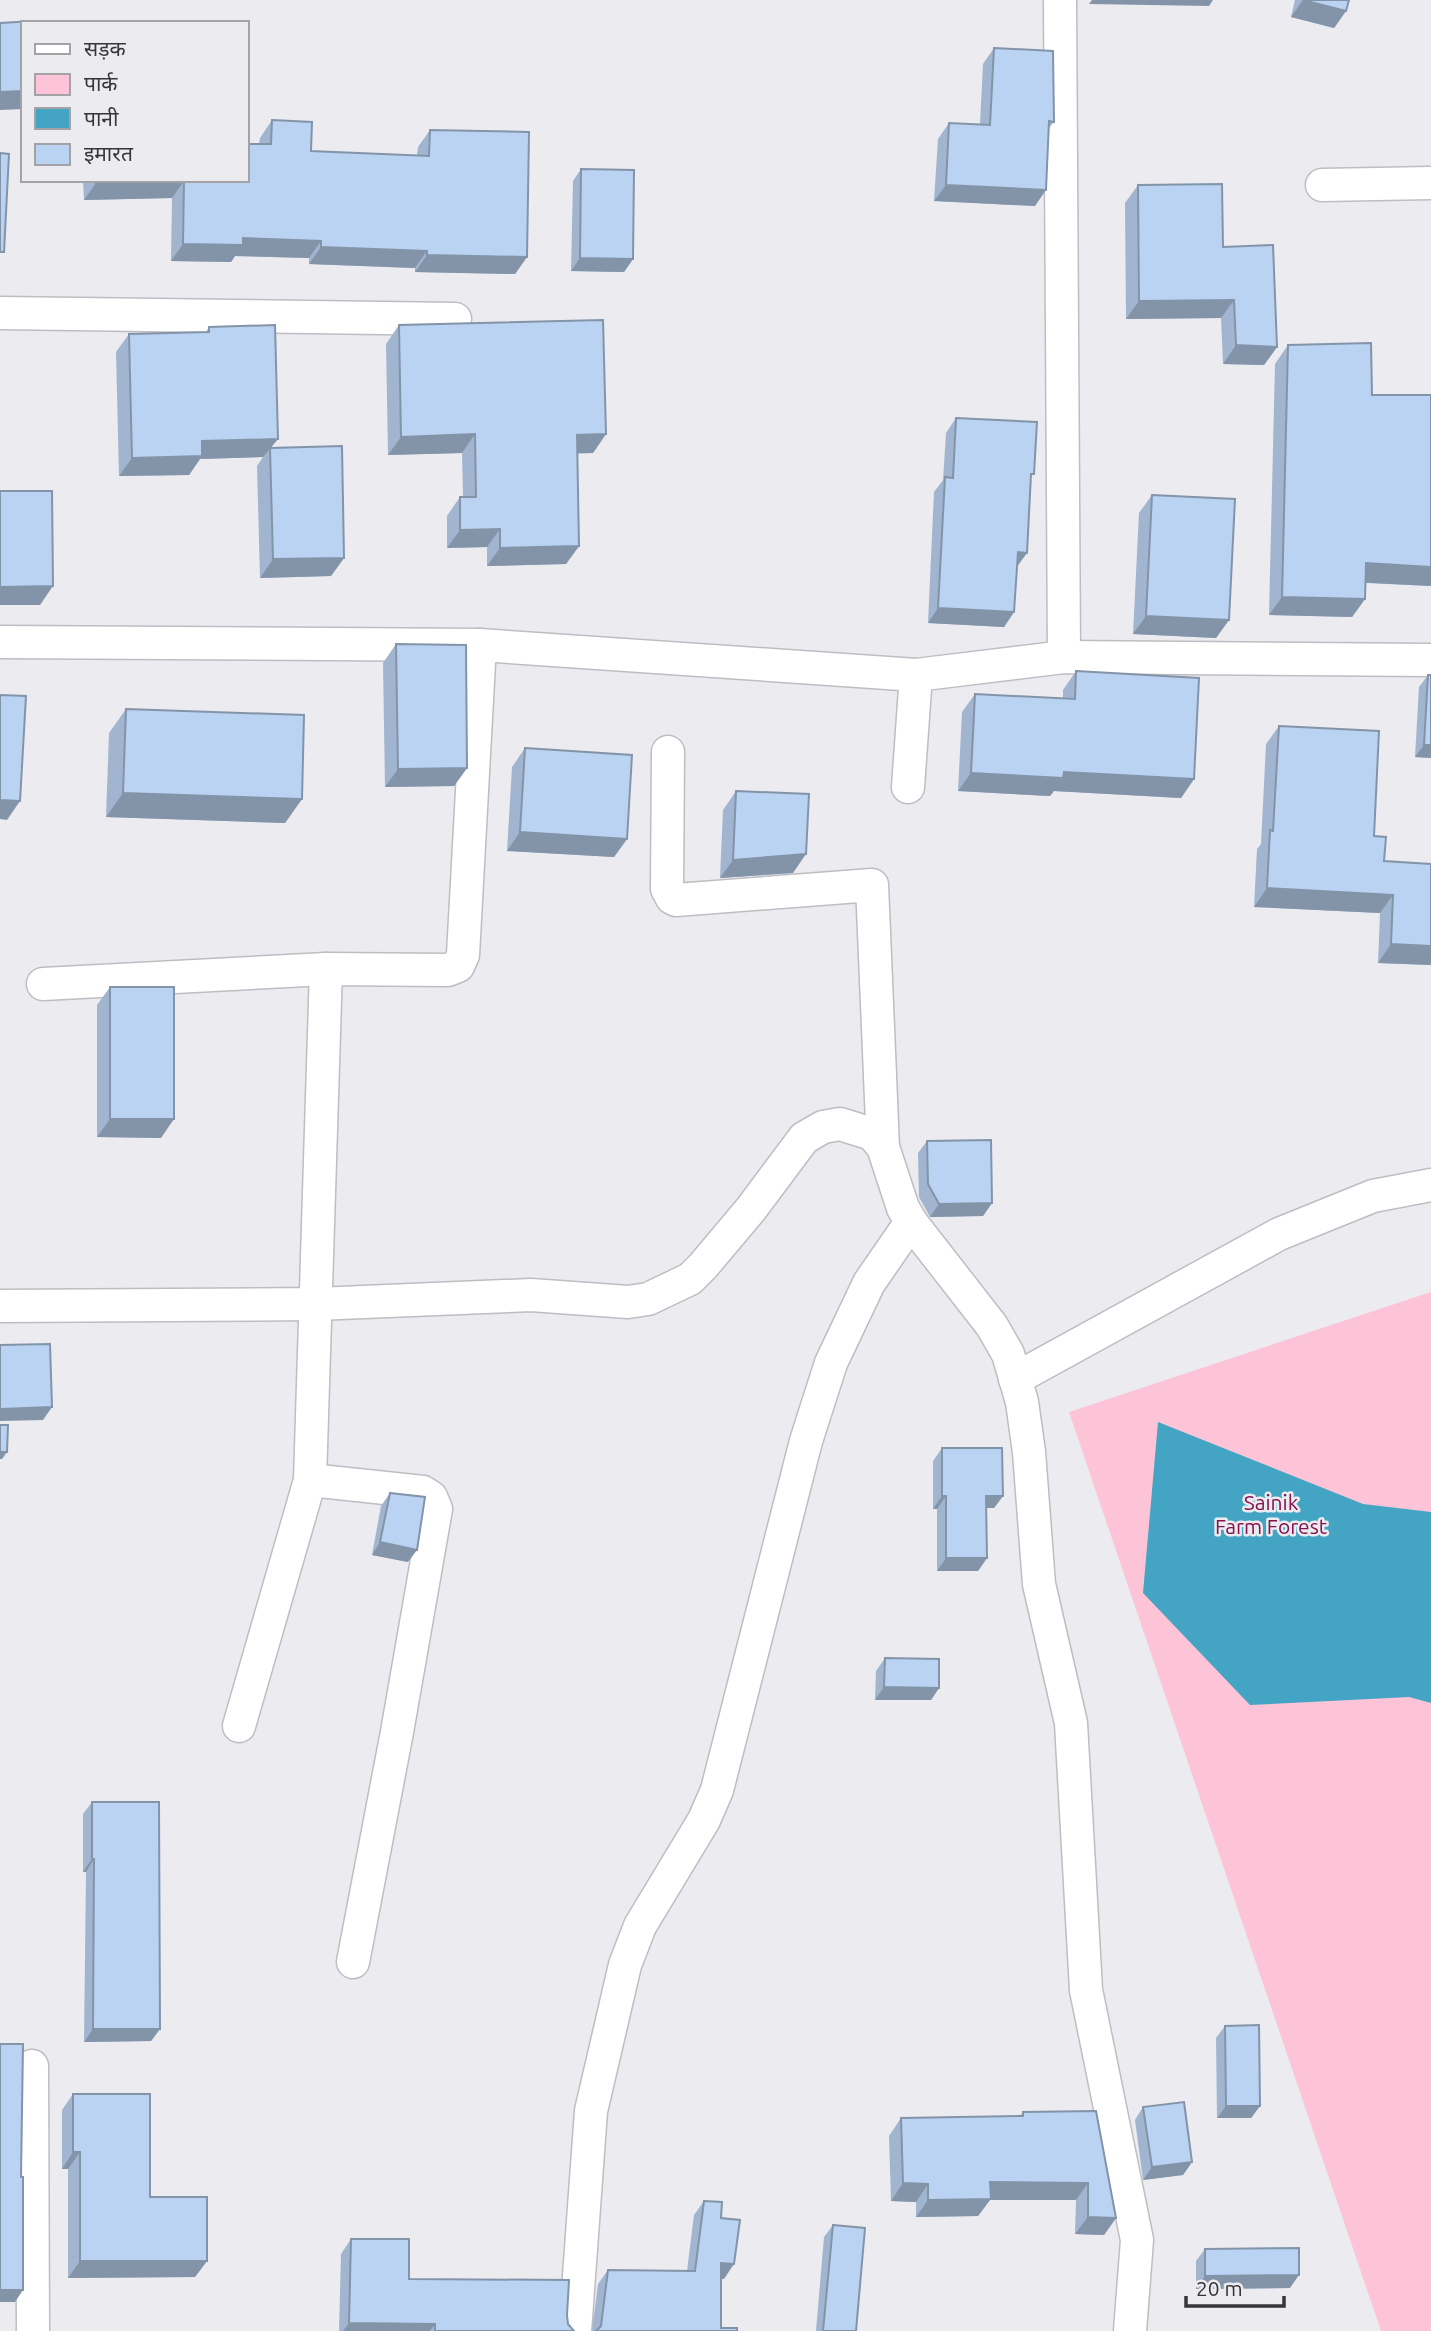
<svg xmlns="http://www.w3.org/2000/svg" width="1431" height="2331" font-family="Ubuntu,'Noto Sans Devanagari',sans-serif">
  <rect width="100%" height="100%" fill="#ebebf0"/>
  <!-- green -->
  <path fill="#fdc4d8" d="M 1431,1292 L 1431,2331 L 1381,2331 L 1069,1412 Z"/>
  <!-- water -->
  <path fill="#43a4c3" d="M 1158,1422 L 1363,1504 L 1431,1512 L 1431,1703 L 1409,1697 L 1250,1705 L 1143,1593 Z"/>
  <g fill="none" stroke-linecap="round" stroke-linejoin="round">
    <defs>
      <g id="minor">
        <path d="M 1060,0 L 1064,657"/>
        <path d="M 1322,185 L 1431,183"/>
        <path d="M 0,313 L 455,319"/>
        <path d="M 0,642 L 480,645 L 916,675"/>
        <path d="M 668,752 L 667,889 L 672,898 L 676,900 L 872,885 L 883,1147"/>
        <path d="M 908,787 L 916,675 L 1064,657 L 1431,660"/>
        <path d="M 43,984 L 326,969 L 448,970 L 458,966 L 463,955 L 480,645"/>
        <path d="M 0,1306 L 316,1304 L 531,1295 L 628,1302 L 648,1299 L 690,1279 L 703,1266 L 751,1209 L 804,1138 L 823,1127 L 840,1124 L 872,1134 L 883,1147 L 903,1208 L 911,1222 L 992,1326 L 1008,1354 L 1022,1402 L 1029,1452 L 1039,1584 L 1071,1723 L 1086,1990 L 1137,2240 L 1130,2331"/>
        <path d="M 1015,1379 L 1279,1234 L 1373,1196 L 1431,1185"/>
        <path d="M 310,1480 L 423,1492 L 431,1497 L 436,1509 L 397,1732 L 353,1962"/>
        <path d="M 239,1726 L 310,1480 L 326,969"/>
        <path d="M 32,2066 L 33,2331"/>
        <path d="M 575,2331 L 591,2111 L 625,1965 L 640,1926 L 704,1820 L 717,1790 L 806,1441 L 831,1363 L 869,1283 L 911,1222"/>
      </g>
    </defs>
    <!-- minor casing -->
    <use href="#minor" stroke="#bebdc3" stroke-width="35"/>
    <!-- minor -->
    <use href="#minor" stroke="#fff" stroke-width="32"/>
  </g>
  <!-- wall -->
  <g fill="#a1b5d0">
    <path d="M 1295,0 L 1349,0 L 1346,11 L 1334,28 L 1291,17 Z"/>
    <path d="M 994,48 L 1054,122 L 1049,128 L 1035,206 L 934,201 L 938,139 L 949,123 L 980,124 L 983,64 Z"/>
    <path d="M 272,120 L 311,151 L 417,155 L 418,147 L 430,130 L 527,257 L 515,274 L 415,272 L 415,268 L 309,264 L 309,258 L 235,256 L 231,262 L 171,261 L 172,198 L 84,200 L 83,180 L 247,180 L 259,144 L 260,138 Z"/>
    <path d="M 581,169 L 633,259 L 624,272 L 571,271 L 573,181 Z"/>
    <path d="M 1138,185 L 1223,247 L 1277,347 L 1264,365 L 1223,364 L 1221,318 L 1126,319 L 1125,203 Z"/>
    <path d="M 399,325 L 606,434 L 593,453 L 577,453 L 579,546 L 566,564 L 487,566 L 487,547 L 447,548 L 447,516 L 460,497 L 463,497 L 462,453 L 388,455 L 386,344 Z"/>
    <path d="M 209,327 L 278,439 L 271,447 L 344,558 L 331,576 L 260,578 L 257,466 L 263,457 L 200,459 L 189,475 L 119,476 L 116,352 L 129,334 L 206,332 Z"/>
    <path d="M 1288,345 L 1372,395 L 1431,586 L 1366,583 L 1365,599 L 1352,617 L 1269,615 L 1275,364 Z"/>
    <path d="M 956,418 L 1031,479 L 1017,567 L 1014,612 L 1004,627 L 928,623 L 934,492 L 943,480 L 946,433 Z"/>
    <path d="M 1152,495 L 1229,620 L 1216,638 L 1133,634 L 1139,513 Z"/>
    <path d="M 396,644 L 467,768 L 454,786 L 385,787 L 383,663 Z"/>
    <path d="M 1076,671 L 1194,779 L 1181,798 L 1054,791 L 1050,796 L 958,791 L 962,712 L 975,694 L 1063,698 L 1063,690 Z"/>
    <path d="M 1428,675 L 1431,675 L 1431,758 L 1415,757 L 1419,687 Z"/>
    <path d="M 126,709 L 302,799 L 285,823 L 106,817 L 109,733 Z"/>
    <path d="M 1279,726 L 1374,836 L 1384,861 L 1431,864 L 1431,965 L 1378,963 L 1380,913 L 1254,907 L 1257,849 L 1261,844 L 1266,744 Z"/>
    <path d="M 525,748 L 627,839 L 614,857 L 507,851 L 512,767 Z"/>
    <path d="M 736,791 L 793,873 L 720,878 L 723,810 Z"/>
    <path d="M 110,987 L 161,1138 L 97,1137 L 97,1005 Z"/>
    <path d="M 927,1141 L 992,1203 L 983,1216 L 930,1217 L 919,1197 L 918,1153 Z"/>
    <path d="M 942,1448 L 1003,1496 L 994,1508 L 986,1508 L 987,1558 L 978,1571 L 937,1571 L 937,1509 L 933,1509 L 933,1461 Z"/>
    <path d="M 390,1493 L 408,1562 L 372,1555 L 381,1506 Z"/>
    <path d="M 885,1658 L 939,1688 L 931,1700 L 875,1700 L 876,1671 Z"/>
    <path d="M 92,1802 L 160,2029 L 151,2041 L 84,2042 L 86,1872 L 83,1872 L 83,1814 Z"/>
    <path d="M 1225,2026 L 1260,2106 L 1251,2118 L 1217,2118 L 1216,2038 Z"/>
    <path d="M 73,2094 L 150,2197 L 207,2261 L 195,2277 L 68,2278 L 68,2169 L 62,2169 L 62,2110 Z"/>
    <path d="M 1143,2107 L 1192,2162 L 1183,2175 L 1143,2180 L 1135,2120 Z"/>
    <path d="M 1096,2111 L 1116,2218 L 1104,2235 L 1075,2234 L 1076,2200 L 990,2200 L 978,2216 L 916,2217 L 916,2202 L 891,2201 L 889,2136 L 901,2118 L 1020,2116 L 1023,2112 Z"/>
    <path d="M 704,2201 L 721,2218 L 724,2279 L 721,2278 L 721,2328 L 737,2331 L 592,2331 L 598,2284 L 608,2270 L 687,2271 L 694,2215 Z"/>
    <path d="M 833,2225 L 856,2331 L 816,2331 L 824,2237 Z"/>
    <path d="M 351,2239 L 409,2279 L 567,2315 L 568,2324 L 574,2331 L 339,2331 L 341,2254 Z"/>
    <path d="M 1205,2249 L 1290,2288 L 1196,2289 L 1196,2261 Z"/>
  </g>
  <!-- shaded-wall -->
  <g fill="#8394a9">
    <path d="M 1092,0 L 1213,0 L 1209,6 L 1089,4 Z"/>
    <path d="M 1303,0 L 1346,11 L 1334,28 L 1291,17 Z"/>
    <path d="M 23,91 L 23,109 L 0,110 L 0,92 Z"/>
    <path d="M 184,181 L 172,198 L 84,200 L 96,183 Z"/>
    <path d="M 946,185 L 1046,190 L 1035,206 L 934,201 Z"/>
    <path d="M 243,238 L 321,241 L 309,258 L 235,256 L 231,262 L 171,261 L 183,244 Z"/>
    <path d="M 321,247 L 427,251 L 415,268 L 309,264 Z"/>
    <path d="M 427,255 L 527,257 L 515,274 L 415,272 Z"/>
    <path d="M 580,258 L 633,259 L 624,272 L 571,271 Z"/>
    <path d="M 1234,300 L 1221,318 L 1126,319 L 1139,301 Z"/>
    <path d="M 1236,345 L 1277,347 L 1264,365 L 1223,364 Z"/>
    <path d="M 475,434 L 462,453 L 388,455 L 401,437 Z"/>
    <path d="M 606,434 L 593,453 L 564,454 L 577,435 Z"/>
    <path d="M 278,439 L 263,457 L 200,459 L 189,475 L 119,476 L 132,458 L 202,441 Z"/>
    <path d="M 500,529 L 487,547 L 447,548 L 460,530 Z"/>
    <path d="M 579,546 L 566,564 L 487,566 L 500,548 Z"/>
    <path d="M 1018,552 L 1027,553 L 1016,568 Z"/>
    <path d="M 344,558 L 331,576 L 260,578 L 273,559 Z"/>
    <path d="M 1366,563 L 1431,567 L 1431,586 L 1353,582 Z"/>
    <path d="M 53,586 L 40,605 L 0,605 L 0,587 Z"/>
    <path d="M 1282,597 L 1365,599 L 1352,617 L 1269,615 Z"/>
    <path d="M 938,608 L 1014,612 L 1004,627 L 928,623 Z"/>
    <path d="M 1146,616 L 1229,620 L 1216,638 L 1133,634 Z"/>
    <path d="M 1424,745 L 1431,745 L 1431,758 L 1415,757 Z"/>
    <path d="M 467,768 L 454,786 L 385,787 L 398,769 Z"/>
    <path d="M 1064,772 L 1194,779 L 1181,798 L 1054,791 L 1050,796 L 958,791 L 971,773 Z"/>
    <path d="M 123,793 L 302,799 L 285,823 L 106,817 Z"/>
    <path d="M 0,800 L 20,801 L 7,820 L 0,819 Z"/>
    <path d="M 520,832 L 627,839 L 614,857 L 507,851 Z"/>
    <path d="M 806,854 L 793,873 L 720,878 L 733,860 Z"/>
    <path d="M 1267,888 L 1393,895 L 1380,913 L 1254,907 Z"/>
    <path d="M 1391,944 L 1431,946 L 1431,965 L 1378,963 Z"/>
    <path d="M 110,1119 L 174,1119 L 161,1138 L 97,1137 Z"/>
    <path d="M 992,1203 L 983,1216 L 930,1217 L 939,1204 Z"/>
    <path d="M 52,1407 L 43,1420 L 0,1421 L 0,1409 Z"/>
    <path d="M 0,1452 L 7,1452 L 2,1459 L 0,1459 Z"/>
    <path d="M 942,1496 L 946,1496 L 937,1509 L 933,1509 Z"/>
    <path d="M 986,1496 L 1003,1496 L 994,1508 L 978,1508 Z"/>
    <path d="M 380,1542 L 417,1550 L 408,1562 L 372,1555 Z"/>
    <path d="M 946,1558 L 987,1558 L 978,1571 L 937,1571 Z"/>
    <path d="M 884,1687 L 939,1688 L 931,1700 L 875,1700 Z"/>
    <path d="M 92,1859 L 94,1859 L 86,1872 L 83,1872 Z"/>
    <path d="M 93,2029 L 160,2029 L 151,2041 L 84,2042 Z"/>
    <path d="M 1226,2106 L 1260,2106 L 1251,2118 L 1217,2118 Z"/>
    <path d="M 73,2152 L 80,2152 L 68,2169 L 62,2169 Z"/>
    <path d="M 1192,2162 L 1183,2175 L 1143,2180 L 1152,2167 Z"/>
    <path d="M 990,2182 L 1088,2183 L 1076,2200 L 990,2200 L 978,2216 L 916,2217 L 928,2200 Z"/>
    <path d="M 903,2183 L 928,2184 L 916,2202 L 891,2201 Z"/>
    <path d="M 1088,2217 L 1116,2218 L 1104,2235 L 1075,2234 Z"/>
    <path d="M 80,2261 L 207,2261 L 195,2277 L 68,2278 Z"/>
    <path d="M 721,2263 L 734,2264 L 724,2279 L 711,2277 Z"/>
    <path d="M 1299,2275 L 1290,2288 L 1196,2289 L 1205,2276 Z"/>
    <path d="M 0,2290 L 23,2290 L 15,2302 L 0,2302 Z"/>
    <path d="M 349,2323 L 435,2324 L 430,2331 L 343,2331 Z"/>
  </g>
  <!-- building -->
  <g fill="#bbd3f2" stroke="#8394a9" stroke-width="2">
    <path d="M 1303,0 L 1349,0 L 1346,11 Z"/>
    <path d="M 34,21 L 34,23 L 23,23 L 23,91 L 0,92 L 0,23 Z"/>
    <path d="M 994,48 L 1053,51 L 1054,122 L 1049,121 L 1046,190 L 946,185 L 949,123 L 990,125 Z"/>
    <path d="M 272,120 L 312,122 L 311,151 L 429,156 L 430,130 L 529,132 L 527,257 L 427,255 L 427,251 L 321,247 L 321,241 L 243,238 L 243,245 L 183,244 L 184,181 L 96,183 L 96,180 L 247,180 L 247,144 L 271,144 Z"/>
    <path d="M 0,153 L 9,154 L 4,252 L 0,252 Z"/>
    <path d="M 581,169 L 634,170 L 633,259 L 580,258 Z"/>
    <path d="M 1222,184 L 1223,247 L 1273,245 L 1277,347 L 1236,345 L 1234,300 L 1139,301 L 1138,185 Z"/>
    <path d="M 603,320 L 606,434 L 577,435 L 579,546 L 500,548 L 500,529 L 460,530 L 460,497 L 476,497 L 475,434 L 401,437 L 399,325 Z"/>
    <path d="M 275,325 L 278,439 L 202,441 L 202,456 L 132,458 L 129,334 L 209,332 L 209,327 Z"/>
    <path d="M 1371,343 L 1372,395 L 1431,395 L 1431,567 L 1366,563 L 1365,599 L 1282,597 L 1288,345 Z"/>
    <path d="M 956,418 L 1037,422 L 1034,474 L 1031,474 L 1027,553 L 1018,552 L 1014,612 L 938,608 L 945,477 L 953,478 Z"/>
    <path d="M 342,446 L 344,558 L 273,559 L 270,448 Z"/>
    <path d="M 0,491 L 52,491 L 53,586 L 0,587 Z"/>
    <path d="M 1152,495 L 1235,499 L 1229,620 L 1146,616 Z"/>
    <path d="M 396,644 L 466,645 L 467,768 L 398,769 Z"/>
    <path d="M 1076,671 L 1199,678 L 1194,779 L 1064,772 L 1063,778 L 971,773 L 975,694 L 1075,699 Z"/>
    <path d="M 1428,675 L 1431,675 L 1431,745 L 1424,745 Z"/>
    <path d="M 0,695 L 26,696 L 20,801 L 0,800 Z"/>
    <path d="M 126,709 L 304,715 L 302,799 L 123,793 Z"/>
    <path d="M 1279,726 L 1379,731 L 1374,836 L 1386,837 L 1384,861 L 1431,864 L 1431,946 L 1391,944 L 1393,895 L 1267,888 L 1270,830 L 1273,831 Z"/>
    <path d="M 525,748 L 632,755 L 627,839 L 520,832 Z"/>
    <path d="M 736,791 L 809,794 L 806,854 L 733,860 Z"/>
    <rect x="110" y="987" width="64" height="132"/>
    <path d="M 991,1140 L 992,1203 L 939,1204 L 928,1184 L 927,1141 Z"/>
    <path d="M 50,1344 L 52,1407 L 0,1409 L 0,1345 Z"/>
    <path d="M 0,1425 L 8,1425 L 7,1452 L 0,1452 Z"/>
    <path d="M 942,1448 L 1002,1448 L 1003,1496 L 986,1496 L 987,1558 L 946,1558 L 946,1496 L 942,1496 Z"/>
    <path d="M 390,1493 L 425,1497 L 417,1550 L 380,1542 Z"/>
    <path d="M 885,1658 L 939,1659 L 939,1688 L 884,1687 Z"/>
    <path d="M 92,1802 L 159,1802 L 160,2029 L 93,2029 L 94,1859 L 92,1859 Z"/>
    <path d="M 1259,2025 L 1260,2106 L 1226,2106 L 1225,2026 Z"/>
    <path d="M 0,2044 L 23,2044 L 21,2177 L 23,2177 L 23,2290 L 0,2290 Z"/>
    <path d="M 73,2094 L 150,2094 L 150,2197 L 207,2197 L 207,2261 L 80,2261 L 80,2152 L 73,2152 Z"/>
    <path d="M 1184,2102 L 1192,2162 L 1152,2167 L 1143,2107 Z"/>
    <path d="M 1096,2111 L 1116,2218 L 1088,2217 L 1088,2183 L 990,2182 L 991,2199 L 928,2200 L 928,2184 L 903,2183 L 901,2118 L 1023,2116 L 1023,2112 Z"/>
    <path d="M 704,2201 L 722,2202 L 721,2218 L 740,2220 L 734,2264 L 721,2263 L 721,2328 L 737,2328 L 737,2331 L 596,2331 L 601,2326 L 608,2270 L 695,2271 Z"/>
    <path d="M 833,2225 L 865,2228 L 856,2331 L 823,2331 Z"/>
    <path d="M 351,2239 L 409,2239 L 409,2279 L 569,2280 L 567,2315 L 568,2324 L 574,2331 L 435,2331 L 435,2324 L 349,2323 Z"/>
    <path d="M 1299,2248 L 1299,2275 L 1205,2276 L 1205,2249 Z"/>
  </g>
  <g text-anchor="middle" dominant-baseline="central" stroke-width="5" stroke-linejoin="round" paint-order="stroke">
    <!-- park labels -->
    <g font-size="21" fill="#85114d" stroke="#ebebf0">
      <text x="1271" y="1502">Sainik<tspan x="1271" dy="24">Farm Forest</tspan></text>
    </g>
  </g>
  <!-- legend -->
  <rect x="21" y="21" width="228" height="161" fill="#ebebf0" stroke="#a3a2a6" stroke-width="2"/>
  <rect x="35" y="44" width="35" height="10" fill="#ffffff" stroke="#a3a2a6" stroke-width="2"/>
  <text x="84" y="56" font-size="21" fill="#363538">सड़क</text>
  <rect x="35" y="74" width="35" height="21" fill="#fdc4d8" stroke="#a3a2a6" stroke-width="2"/>
  <text x="84" y="91" font-size="21" fill="#363538">पार्क</text>
  <rect x="35" y="108" width="35" height="21" fill="#43a4c3" stroke="#a3a2a6" stroke-width="2"/>
  <text x="84" y="126" font-size="21" fill="#363538">पानी</text>
  <rect x="35" y="144" width="35" height="21" fill="#bbd3f2" stroke="#a3a2a6" stroke-width="2"/>
  <text x="84" y="161" font-size="21" fill="#363538">इमारत</text>
  <!-- scale -->
  <path d="M1186 2296v10h98v-10" fill="none" stroke="#363538" stroke-width="3.5"/>
  <text x="1196" y="2296" font-size="21" fill="#363538" stroke="#ebebf0" stroke-width="5" paint-order="stroke">20 m</text>
</svg>
